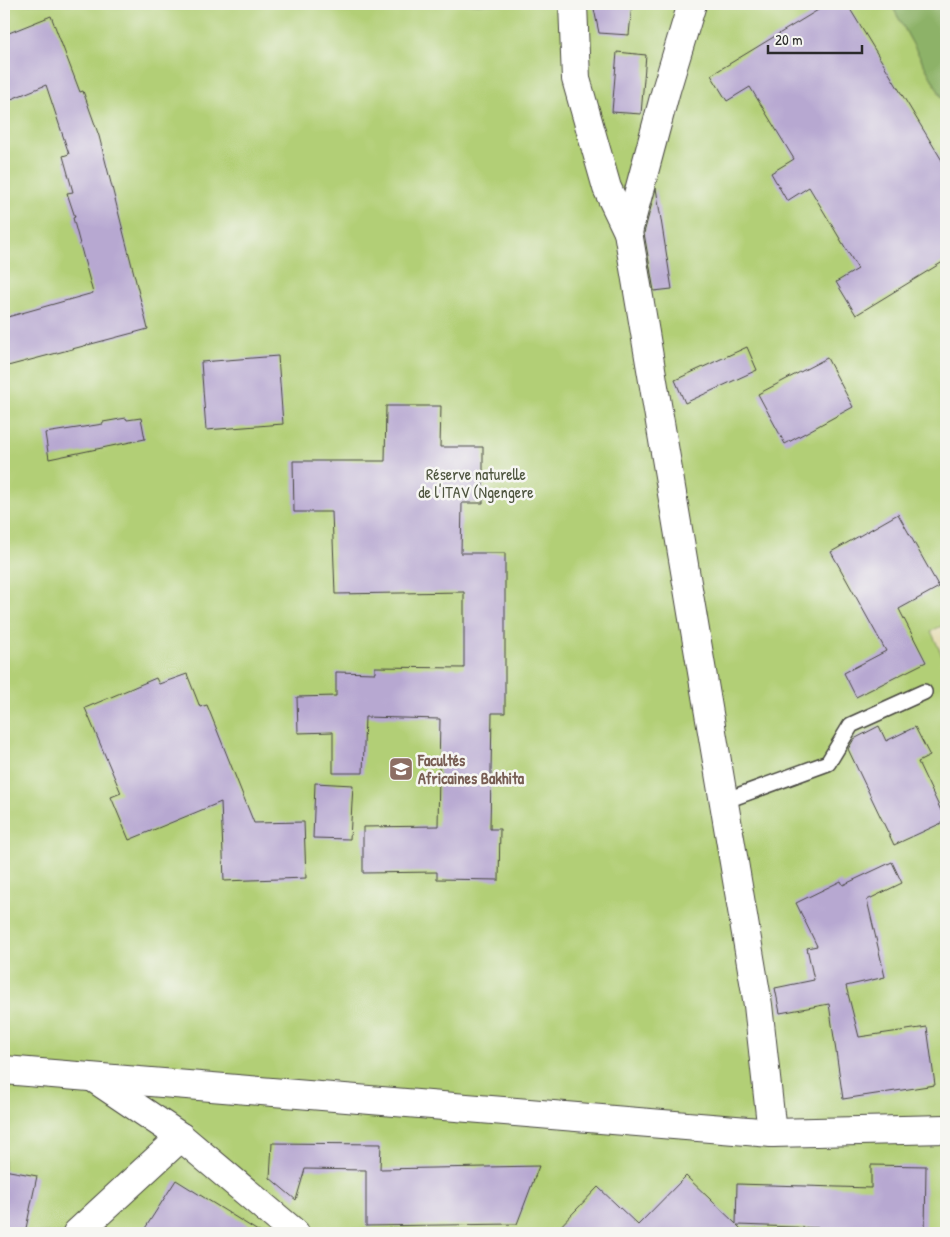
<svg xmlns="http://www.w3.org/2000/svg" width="950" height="1237" font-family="'Patrick Hand',sans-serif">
  <rect width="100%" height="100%" fill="#f6f6f2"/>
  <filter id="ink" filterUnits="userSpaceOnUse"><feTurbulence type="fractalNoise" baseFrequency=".02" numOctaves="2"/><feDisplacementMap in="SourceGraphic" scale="10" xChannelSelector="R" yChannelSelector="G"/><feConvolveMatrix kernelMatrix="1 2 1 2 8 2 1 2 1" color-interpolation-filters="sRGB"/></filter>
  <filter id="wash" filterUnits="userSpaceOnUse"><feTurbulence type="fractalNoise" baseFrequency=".0096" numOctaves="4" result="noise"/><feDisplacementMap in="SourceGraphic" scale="20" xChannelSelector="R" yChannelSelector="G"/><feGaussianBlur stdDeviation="1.12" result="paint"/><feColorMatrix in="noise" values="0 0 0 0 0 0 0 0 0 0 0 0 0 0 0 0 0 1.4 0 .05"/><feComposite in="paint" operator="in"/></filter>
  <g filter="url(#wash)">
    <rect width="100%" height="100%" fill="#e7dfba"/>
    <!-- green -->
    <path fill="#b2cf76" stroke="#6e7d50" d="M 4,4 L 891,4 L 946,105 L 946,624 L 931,631 L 946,664 L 946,1233 L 4,1233 Z"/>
    <!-- forest -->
    <path fill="#8db267" stroke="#5c6e49" d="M 891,4 L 946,4 L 946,105 L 945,103 Z"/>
    <g id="blocks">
      <!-- building -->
      <g fill="#b7a8d1">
        <path d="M 593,4 L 632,4 L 629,35 L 599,33 Z"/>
        <path d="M 828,4 L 847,4 L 946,167 L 946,260 L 856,315 L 836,282 L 858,269 L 809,187 L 787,201 L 771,173 L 794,159 L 750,87 L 727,101 L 711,75 Z"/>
        <path d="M 51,16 L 80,92 L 83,91 L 99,136 L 148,329 L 4,367 L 4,318 L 93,293 L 73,218 L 75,217 L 67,193 L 73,192 L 63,156 L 69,154 L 46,85 L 4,102 L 4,35 Z"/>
        <path d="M 617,52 L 646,55 L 641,114 L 612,112 Z"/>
        <path d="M 656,188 L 672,289 L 654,291 L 644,233 Z"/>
        <path d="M 747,347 L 757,370 L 685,403 L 675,380 Z"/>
        <path d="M 278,356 L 283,424 L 206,430 L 201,362 Z"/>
        <path d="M 827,358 L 853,407 L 785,444 L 758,394 Z"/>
        <path d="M 386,406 L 441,406 L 440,447 L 483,447 L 483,503 L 462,503 L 461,553 L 505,553 L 505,713 L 492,713 L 490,829 L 500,829 L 499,880 L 437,879 L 437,872 L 363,873 L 363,827 L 438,826 L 440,719 L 365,717 L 363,773 L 333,773 L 333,732 L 298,733 L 297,697 L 336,696 L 336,672 L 375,673 L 375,667 L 464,668 L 464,592 L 335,594 L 332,512 L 294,512 L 293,461 L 385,461 Z"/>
        <path d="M 126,418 L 127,420 L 141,418 L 145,439 L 49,459 L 45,433 L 103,424 L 103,422 Z"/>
        <path d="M 898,514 L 939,587 L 899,609 L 926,662 L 856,697 L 844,673 L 886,651 L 831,552 Z"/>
        <path d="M 187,674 L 200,707 L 207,705 L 254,823 L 304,822 L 306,878 L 224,881 L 221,802 L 129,840 L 111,797 L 121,793 L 85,708 L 156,678 L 159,684 Z"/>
        <path d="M 879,726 L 886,741 L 915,727 L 930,756 L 918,762 L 946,821 L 894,845 L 848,749 L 854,739 Z"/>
        <path d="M 315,783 L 353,785 L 350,839 L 313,838 Z"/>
        <path d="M 892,862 L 902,883 L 867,900 L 885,977 L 846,986 L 859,1037 L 927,1027 L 935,1085 L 843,1099 L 829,1004 L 780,1013 L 775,988 L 814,980 L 807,948 L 817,946 L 796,903 L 841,881 L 843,885 Z"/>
        <path d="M 272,1143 L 381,1144 L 380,1169 L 539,1166 L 517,1224 L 366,1226 L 366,1170 L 305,1169 L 296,1200 L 270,1178 Z"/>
        <path d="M 871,1165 L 926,1166 L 925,1233 L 823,1233 L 823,1228 L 737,1225 L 745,1233 L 554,1233 L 598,1187 L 638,1225 L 686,1176 L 736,1224 L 737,1184 L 871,1188 Z"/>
        <path d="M 4,1170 L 37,1176 L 25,1233 L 4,1233 Z"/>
        <path d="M 176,1180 L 261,1233 L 142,1233 Z"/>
      </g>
    </g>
  </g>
  <g filter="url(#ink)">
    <use href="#blocks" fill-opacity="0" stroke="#474640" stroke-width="1"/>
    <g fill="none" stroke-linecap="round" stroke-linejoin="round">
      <defs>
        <path id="service" d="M 724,801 L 828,763 L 851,725 L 924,692"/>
        <g id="minor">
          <path d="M 573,4 L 576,79 L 607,188 L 628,232 L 758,1005 L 772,1133"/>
          <path d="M 628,232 L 666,90 L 692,4"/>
          <path d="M 95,1079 L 181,1137 L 295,1233"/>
          <path d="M 77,1233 L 181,1137"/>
        </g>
        <path id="tertiary" d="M 4,1070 L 772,1133 L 946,1129"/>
      </defs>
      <!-- service casing -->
      <use href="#service" stroke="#474640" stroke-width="18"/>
      <!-- minor casing -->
      <use href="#minor" stroke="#474640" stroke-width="30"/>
      <!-- tertiary casing -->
      <use href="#tertiary" stroke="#474640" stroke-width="30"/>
      <!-- service -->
      <use href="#service" stroke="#fff" stroke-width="15"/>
      <!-- minor -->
      <use href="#minor" stroke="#fff" stroke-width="28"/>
      <!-- tertiary -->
      <use href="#tertiary" stroke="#fff" stroke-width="28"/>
    </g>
  </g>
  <!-- icons -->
  <defs>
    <symbol id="university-square" viewBox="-11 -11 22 22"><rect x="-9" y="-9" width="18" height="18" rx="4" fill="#8d6e63" stroke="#f6f6f2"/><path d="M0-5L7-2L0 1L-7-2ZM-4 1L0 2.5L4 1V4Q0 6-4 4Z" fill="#fff"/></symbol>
  </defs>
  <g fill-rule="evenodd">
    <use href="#university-square" x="387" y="755" width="28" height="28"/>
  </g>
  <g text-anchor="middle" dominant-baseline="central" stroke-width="5" stroke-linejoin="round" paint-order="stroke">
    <!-- park labels -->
    <g font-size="16" fill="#4d543e" stroke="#f6f6f2">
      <text x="476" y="474">Réserve naturelle<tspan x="476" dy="18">de l'ITAV (Ngengere</tspan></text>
    </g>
    <!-- education labels -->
    <g font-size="16" font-weight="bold" fill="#785e54" stroke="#f6f6f2" text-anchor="start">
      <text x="418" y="760">Facultés<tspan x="418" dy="18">Africaines Bakhita</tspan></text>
    </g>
  </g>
  <!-- margin -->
  <rect width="950" height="1237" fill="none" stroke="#f6f6f2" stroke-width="20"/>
  <!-- scale -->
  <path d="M768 45v8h94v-8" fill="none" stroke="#2b2b2b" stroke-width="2.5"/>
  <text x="775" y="45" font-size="15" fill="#2b2b2b" stroke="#f6f6f2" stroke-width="4" paint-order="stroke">20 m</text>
</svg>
